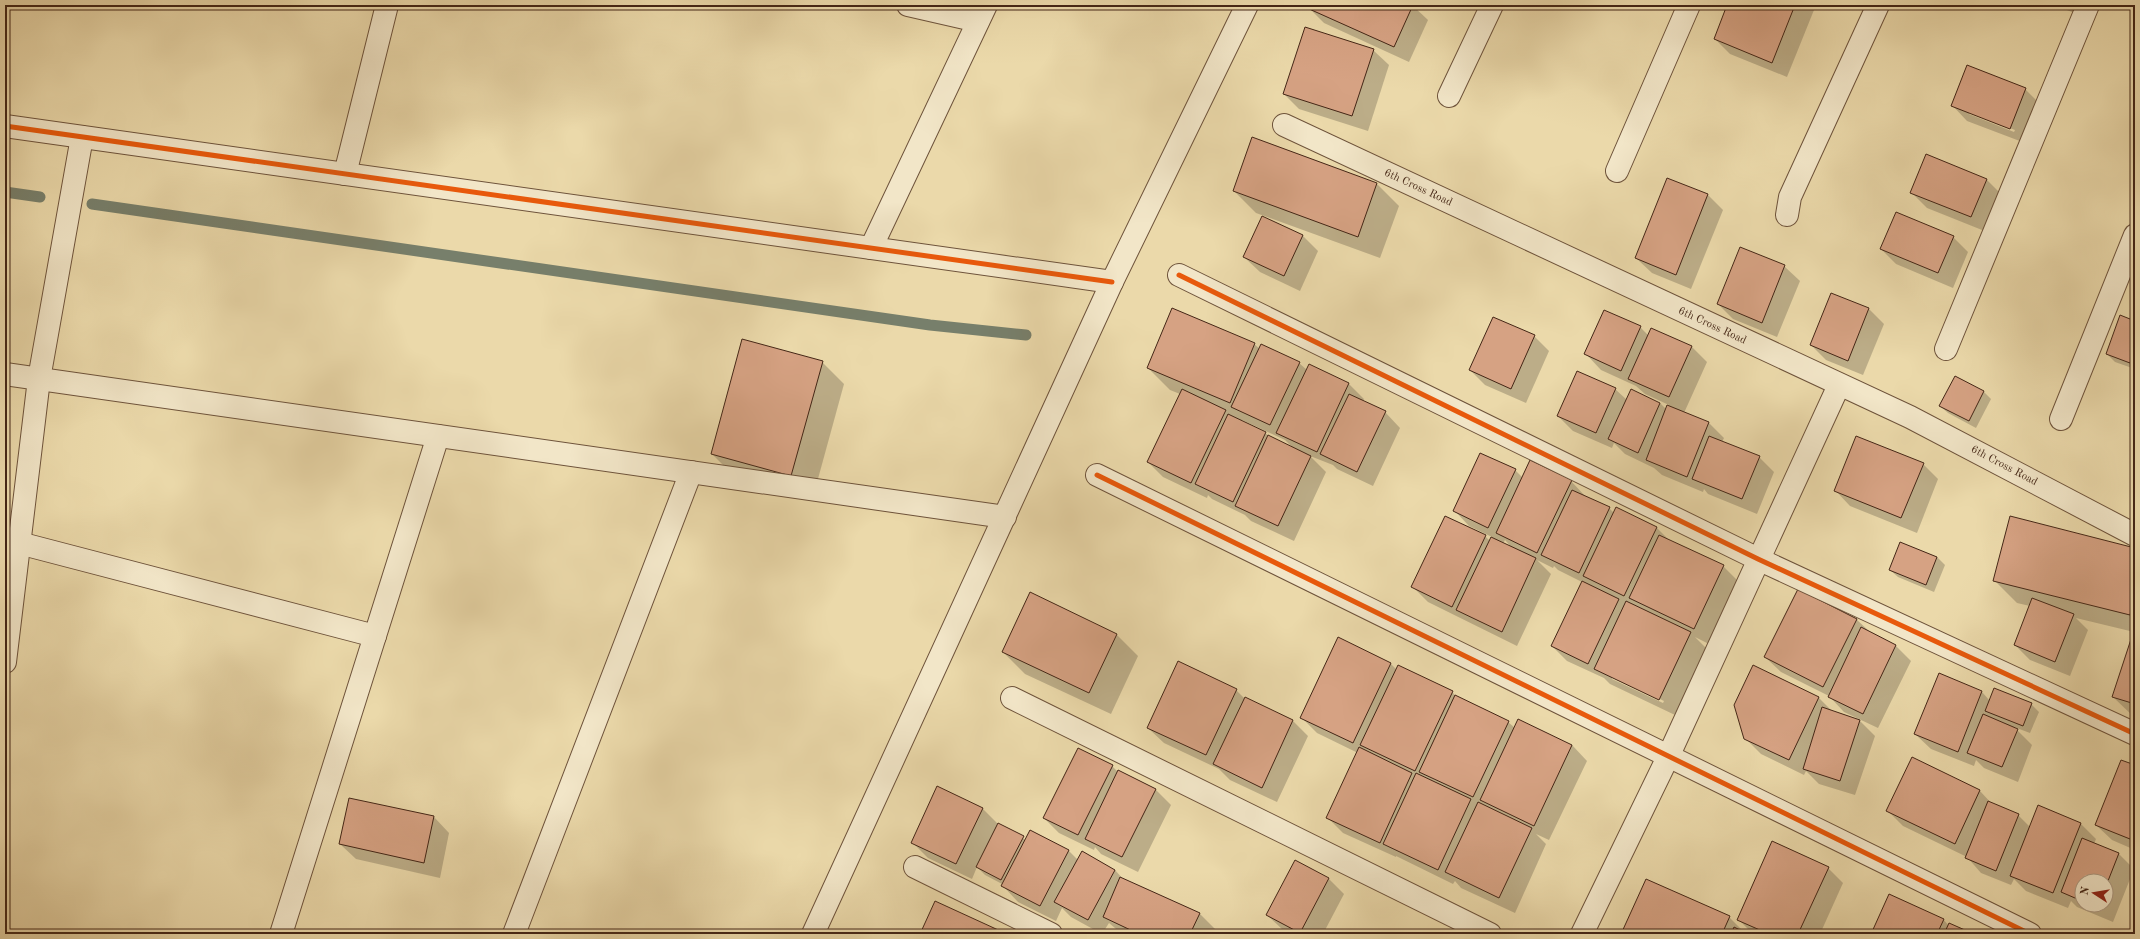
<svg xmlns="http://www.w3.org/2000/svg" width="2140" height="939" font-family="'Old Standard TT',serif">
  <rect width="100%" height="100%" fill="#ebd9aa"/>
  <filter id="stains"><feTurbulence type="fractalNoise" baseFrequency=".005" numOctaves="4"/><feColorMatrix values="0 0 0 0 .2 0 0 0 0 .09 0 0 0 0 .02 0 0 0 .5 -.17"/></filter>
  <radialGradient id="worn" r=".72"><stop offset=".6" stop-color="#630" stop-opacity="0"/><stop offset="1" stop-color="#630" stop-opacity=".3"/></radialGradient>
  <!-- shadow -->
  <g fill="#0003" fill-rule="evenodd">
    <path d="M 1310,5 L 1412,5 L 1428,20 L 1409,62 L 1324,23 L 1309,8 Z"/>
    <path d="M 1729,5 L 1816,5 L 1787,77 L 1730,54 L 1715,39 Z"/>
    <path d="M 2054,5 L 2081,5 L 2077,14 Z"/>
    <path d="M 1373,50 L 1389,65 L 1368,131 L 1299,109 L 1284,94 Z"/>
    <path d="M 2025,89 L 2040,104 L 2025,143 L 1967,121 L 1952,105 ZM 1969,112 L 2015,130 L 2014,132 L 1969,114 Z"/>
    <path d="M 1253,138 L 1377,184 L 1399,206 L 1380,258 L 1256,213 L 1234,191 Z"/>
    <path d="M 1986,179 L 2002,195 L 1987,232 L 1927,208 L 1911,192 Z"/>
    <path d="M 1708,195 L 1723,210 L 1691,289 L 1652,273 L 1636,258 Z"/>
    <path d="M 1263,217 L 1303,236 L 1318,251 L 1300,291 L 1260,272 L 1244,257 Z"/>
    <path d="M 1953,237 L 1968,252 L 1953,288 L 1896,264 L 1881,249 Z"/>
    <path d="M 1784,266 L 1800,281 L 1777,337 L 1733,319 L 1718,304 Z"/>
    <path d="M 1869,309 L 1884,324 L 1863,375 L 1826,360 L 1811,345 Z"/>
    <path d="M 2135,322 L 2135,369 L 2115,362 L 2107,354 Z"/>
    <path d="M 1640,327 L 1649,336 L 1692,347 L 1707,362 L 1684,413 L 1709,423 L 1724,438 L 1722,442 L 1759,457 L 1774,472 L 1757,514 L 1708,494 L 1704,489 L 1703,492 L 1662,475 L 1654,468 L 1625,454 L 1614,443 L 1612,448 L 1573,431 L 1558,416 L 1615,389 L 1627,400 L 1660,403 L 1667,410 L 1669,405 L 1645,394 L 1636,386 L 1601,370 L 1586,354 Z"/>
    <path d="M 1534,336 L 1549,351 L 1526,403 L 1485,385 L 1470,370 Z"/>
    <path d="M 1254,344 L 1260,349 L 1299,363 L 1307,370 L 1310,365 L 1349,384 L 1364,399 L 1363,402 L 1385,412 L 1400,428 L 1373,486 L 1337,469 L 1333,465 L 1310,456 L 1326,472 L 1294,541 L 1251,521 L 1245,515 L 1212,499 L 1208,495 L 1207,498 L 1163,477 L 1148,462 L 1180,394 L 1170,390 L 1148,368 ZM 1242,420 L 1285,440 L 1293,448 L 1241,421 Z"/>
    <path d="M 822,362 L 844,384 L 813,497 L 734,476 L 712,454 Z"/>
    <path d="M 1984,392 L 1991,399 L 1976,428 L 1948,413 L 1940,406 Z"/>
    <path d="M 1923,464 L 1938,479 L 1917,533 L 1850,506 L 1835,490 Z"/>
    <path d="M 1515,470 L 1523,478 L 1571,481 L 1586,497 L 1609,508 L 1614,513 L 1616,508 L 1657,528 L 1671,542 L 1723,566 L 1738,581 L 1709,644 L 1695,637 L 1706,648 L 1675,715 L 1610,684 L 1604,678 L 1567,661 L 1552,646 L 1582,582 L 1558,570 L 1554,566 L 1553,568 L 1537,560 L 1551,574 L 1517,646 L 1428,602 L 1413,587 L 1485,536 L 1490,541 L 1492,537 L 1469,526 L 1454,510 ZM 1505,540 L 1511,547 L 1503,544 ZM 1612,676 L 1664,701 L 1663,703 L 1612,679 Z"/>
    <path d="M 1901,543 L 1937,557 L 1945,565 L 1934,592 L 1898,577 L 1890,570 Z"/>
    <path d="M 2135,549 L 2135,718 L 2113,697 L 2134,632 L 2076,618 L 2088,630 L 2070,676 L 2030,660 L 2015,645 L 2030,606 L 2017,603 L 1995,581 Z"/>
    <path d="M 1856,619 L 1870,632 L 1896,646 L 1911,661 L 1878,728 L 1844,712 L 1829,696 L 1781,672 L 1765,657 Z"/>
    <path d="M 1116,634 L 1138,656 L 1111,714 L 1025,674 L 1003,652 Z"/>
    <path d="M 1179,663 L 1236,690 L 1244,698 L 1293,721 L 1308,736 L 1277,802 L 1230,780 L 1219,769 L 1164,743 L 1148,728 Z"/>
    <path d="M 1391,664 L 1397,670 L 1452,692 L 1458,698 L 1508,722 L 1515,728 L 1572,745 L 1587,761 L 1549,840 L 1536,834 L 1546,844 L 1515,913 L 1461,888 L 1455,881 L 1453,884 L 1396,856 L 1396,857 L 1343,833 L 1327,817 L 1358,753 L 1317,733 L 1301,717 Z"/>
    <path d="M 1982,692 L 1990,701 L 2031,704 L 2039,712 L 2030,733 L 2014,727 L 2032,745 L 2018,782 L 1984,768 L 1976,760 L 1974,766 L 1931,749 L 1915,734 Z"/>
    <path d="M 1819,698 L 1833,712 L 1859,720 L 1875,736 L 1855,795 L 1819,784 L 1806,771 L 1804,775 L 1761,754 L 1745,738 Z"/>
    <path d="M 1912,759 L 1980,791 L 1993,805 L 2018,815 L 2030,827 L 2038,807 L 2081,824 L 2096,839 L 2094,844 L 2119,854 L 2134,869 L 2113,922 L 2077,907 L 2071,901 L 2068,908 L 2026,891 L 2014,879 L 2011,885 L 1981,873 L 1967,857 L 1903,826 L 1888,811 ZM 2082,881 L 2106,881 L 2106,905 L 2082,905 Z"/>
    <path d="M 1112,766 L 1118,772 L 1155,789 L 1171,805 L 1138,872 L 1101,854 L 1095,847 L 1094,850 L 1059,833 L 1044,818 Z"/>
    <path d="M 2135,766 L 2135,850 L 2112,840 L 2096,825 Z"/>
    <path d="M 350,799 L 434,817 L 449,833 L 440,878 L 356,859 L 340,844 Z"/>
    <path d="M 982,808 L 998,824 L 1026,840 L 1069,851 L 1078,860 L 1115,870 L 1123,879 L 1199,913 L 1215,929 L 1212,934 L 1122,934 L 1109,923 L 1102,934 L 1071,917 L 1062,908 L 1056,921 L 1018,902 L 1003,886 L 1004,885 L 985,875 L 977,867 L 972,879 L 928,858 L 913,843 Z"/>
    <path d="M 1828,868 L 1843,883 L 1820,934 L 1753,934 L 1739,920 Z"/>
    <path d="M 1328,878 L 1344,894 L 1323,934 L 1290,934 L 1283,930 L 1267,915 Z"/>
    <path d="M 1729,917 L 1746,934 L 1622,934 Z"/>
    <path d="M 1943,919 L 1949,926 L 1972,934 L 1872,934 Z"/>
  </g>
  <g fill="none" stroke-linecap="round" stroke-linejoin="round">
    <!-- stream -->
    <g stroke="#777f6b" stroke-width="11">
      <path d="M 5,192 L 40,197"/>
      <path d="M 92,204 L 930,325 L 1026,335"/>
    </g>
  </g>
  <!-- building -->
  <g fill="#d6a283" stroke="#442616">
    <path d="M 1309,5 L 1413,5 L 1394,47 L 1307,8 Z"/>
    <path d="M 1727,5 L 1795,5 L 1772,63 L 1714,39 Z"/>
    <path d="M 1305,27 L 1374,49 L 1352,116 L 1283,94 Z"/>
    <path d="M 1967,65 L 2026,88 L 2010,129 L 1951,106 Z"/>
    <path d="M 1252,137 L 1377,183 L 1358,237 L 1233,191 Z"/>
    <path d="M 1926,154 L 1987,179 L 1971,217 L 1910,193 Z"/>
    <path d="M 1667,178 L 1708,194 L 1676,275 L 1635,258 Z"/>
    <path d="M 1896,212 L 1954,236 L 1938,273 L 1880,249 Z"/>
    <path d="M 1262,216 L 1303,235 L 1284,276 L 1243,257 Z"/>
    <path d="M 1740,247 L 1785,265 L 1762,323 L 1717,304 Z"/>
    <path d="M 1831,293 L 1869,308 L 1848,361 L 1810,345 Z"/>
    <path d="M 1172,308 L 1255,343 L 1230,403 L 1147,368 Z"/>
    <path d="M 1604,310 L 1641,326 L 1621,371 L 1584,354 Z"/>
    <path d="M 2120,315 L 2135,321 L 2135,349 L 2130,363 L 2106,354 Z"/>
    <path d="M 1493,317 L 1535,335 L 1511,389 L 1469,370 Z"/>
    <path d="M 1651,328 L 1692,346 L 1669,397 L 1628,379 Z"/>
    <path d="M 742,339 L 823,361 L 791,476 L 711,454 Z"/>
    <path d="M 1261,344 L 1300,362 L 1270,425 L 1231,407 Z"/>
    <path d="M 1309,364 L 1349,383 L 1317,452 L 1276,433 Z"/>
    <path d="M 1577,371 L 1616,388 L 1596,433 L 1557,416 Z"/>
    <path d="M 1955,376 L 1984,391 L 1969,421 L 1939,406 Z"/>
    <path d="M 1182,389 L 1226,410 L 1191,483 L 1147,462 Z"/>
    <path d="M 1631,389 L 1660,403 L 1638,453 L 1608,439 Z"/>
    <path d="M 1349,394 L 1386,411 L 1357,472 L 1320,454 Z"/>
    <path d="M 1667,405 L 1709,422 L 1687,477 L 1646,460 Z"/>
    <path d="M 1228,414 L 1266,432 L 1233,502 L 1195,484 Z"/>
    <path d="M 1268,435 L 1311,456 L 1278,526 L 1235,506 Z"/>
    <path d="M 1709,436 L 1760,456 L 1742,499 L 1692,479 Z"/>
    <path d="M 1856,436 L 1924,463 L 1901,518 L 1834,491 Z"/>
    <path d="M 1480,453 L 1516,469 L 1488,528 L 1453,511 Z"/>
    <path d="M 1530,460 L 1572,480 L 1537,553 L 1496,533 Z"/>
    <path d="M 1572,490 L 1610,507 L 1579,573 L 1541,555 Z"/>
    <path d="M 1616,507 L 1657,527 L 1624,596 L 1583,576 Z"/>
    <path d="M 1445,516 L 1486,535 L 1452,607 L 1411,587 Z"/>
    <path d="M 2010,516 L 2135,548 L 2135,596 L 2130,615 L 1993,581 Z"/>
    <path d="M 1659,535 L 1724,565 L 1694,629 L 1629,598 Z"/>
    <path d="M 1491,537 L 1536,558 L 1502,632 L 1456,610 Z"/>
    <path d="M 1900,542 L 1937,557 L 1926,585 L 1889,570 Z"/>
    <path d="M 1582,581 L 1619,599 L 1588,664 L 1551,646 Z"/>
    <path d="M 1798,589 L 1857,619 L 1823,687 L 1764,657 Z"/>
    <path d="M 1030,592 L 1117,634 L 1089,693 L 1002,652 Z"/>
    <path d="M 2032,598 L 2074,614 L 2055,662 L 2014,645 Z"/>
    <path d="M 1626,601 L 1691,632 L 1659,700 L 1594,669 Z"/>
    <path d="M 1861,627 L 1896,645 L 1863,714 L 1828,697 Z"/>
    <path d="M 2135,627 L 2135,704 L 2112,697 Z"/>
    <path d="M 1338,637 L 1391,663 L 1353,743 L 1300,718 Z"/>
    <path d="M 1178,661 L 1237,689 L 1206,755 L 1147,728 Z"/>
    <path d="M 1398,665 L 1453,691 L 1415,771 L 1360,745 Z"/>
    <path d="M 1753,665 L 1819,697 L 1789,760 L 1744,739 L 1734,705 Z"/>
    <path d="M 1939,673 L 1982,691 L 1958,752 L 1914,734 Z"/>
    <path d="M 1994,688 L 2032,703 L 2023,726 L 1985,711 Z"/>
    <path d="M 1455,695 L 1509,721 L 1473,797 L 1419,772 Z"/>
    <path d="M 1245,697 L 1293,720 L 1262,788 L 1213,764 Z"/>
    <path d="M 1822,707 L 1860,720 L 1840,781 L 1803,769 Z"/>
    <path d="M 1983,714 L 2018,729 L 2002,767 L 1967,753 Z"/>
    <path d="M 1518,719 L 1572,745 L 1534,826 L 1480,800 Z"/>
    <path d="M 1359,747 L 1412,773 L 1380,843 L 1326,818 Z"/>
    <path d="M 1078,748 L 1113,765 L 1078,835 L 1043,818 Z"/>
    <path d="M 1912,757 L 1980,790 L 1955,844 L 1886,811 Z"/>
    <path d="M 2121,760 L 2135,765 L 2135,841 L 2095,825 Z"/>
    <path d="M 1118,770 L 1156,789 L 1122,857 L 1085,839 Z"/>
    <path d="M 1416,773 L 1471,799 L 1438,870 L 1383,844 Z"/>
    <path d="M 937,786 L 983,808 L 956,864 L 911,843 Z"/>
    <path d="M 349,798 L 434,816 L 424,863 L 339,844 Z"/>
    <path d="M 1988,801 L 2019,814 L 1996,871 L 1965,858 Z"/>
    <path d="M 1478,802 L 1532,828 L 1499,898 L 1445,872 Z"/>
    <path d="M 2038,805 L 2081,823 L 2053,893 L 2010,876 Z"/>
    <path d="M 998,823 L 1024,836 L 1001,880 L 976,867 Z"/>
    <path d="M 1030,830 L 1069,850 L 1040,906 L 1001,886 Z"/>
    <path d="M 2082,838 L 2119,853 L 2106,886 L 2106,881 L 2082,881 L 2082,901 L 2061,892 Z"/>
    <path d="M 1772,841 L 1829,867 L 1798,934 L 1769,934 L 1737,920 Z"/>
    <path d="M 1082,851 L 1115,870 L 1088,920 L 1054,902 Z"/>
    <path d="M 1295,860 L 1329,878 L 1300,933 L 1266,915 Z"/>
    <path d="M 1120,877 L 1200,913 L 1190,934 L 1139,934 L 1103,917 Z"/>
    <path d="M 1646,879 L 1730,916 L 1722,934 L 1621,934 Z"/>
    <path d="M 1889,894 L 1944,919 L 1937,934 L 1871,934 Z"/>
    <path d="M 935,901 L 1007,934 L 920,934 Z"/>
    <path d="M 1949,923 L 1974,934 L 1944,934 Z"/>
    <path d="M 1734,927 L 1748,934 L 1731,934 Z"/>
  </g>
  <g fill="none" stroke-linecap="round" stroke-linejoin="round">
    <defs>
      <g id="minor">
        <path d="M 908,5 L 978,21"/>
        <path d="M 1449,96 L 1492,5"/>
        <path d="M 1284,125 L 1910,417 L 2135,535"/>
        <path d="M 5,126 L 1112,282"/>
        <path d="M 1617,171 L 1689,5"/>
        <path d="M 345,174 L 387,5"/>
        <path d="M 1787,215 L 1790,197 L 1878,5"/>
        <path d="M 871,248 L 986,5"/>
        <path d="M 1179,275 L 1758,559 L 2135,734"/>
        <path d="M 1946,349 L 2088,5"/>
        <path d="M 5,374 L 1005,517"/>
        <path d="M 2061,419 L 2135,235"/>
        <path d="M 1097,475 L 2030,934"/>
        <path d="M 19,543 L 375,636"/>
        <path d="M 5,662 L 39,379 L 82,137"/>
        <path d="M 1012,698 L 1490,934"/>
        <path d="M 915,867 L 1051,934"/>
        <path d="M 281,934 L 438,436"/>
        <path d="M 514,934 L 691,472"/>
        <path d="M 813,934 L 1112,282 L 1247,5"/>
        <path d="M 1582,934 L 1668,757 L 1839,385"/>
      </g>
    </defs>
    <!-- minor casing -->
    <use href="#minor" stroke="#6e533b" stroke-width="24"/>
    <!-- minor -->
    <use href="#minor" stroke="#f2e6c8" stroke-width="22"/>
    <defs>
      <g id="cycleway">
        <path d="M 5,126 L 1112,282"/>
        <path d="M 1179,275 L 1758,559 L 2135,734"/>
        <path d="M 1097,475 L 2030,934"/>
      </g>
    </defs>
    <!-- cycleway casing -->
    <use href="#cycleway" stroke="#f2e6c8" stroke-width="8"/>
    <!-- cycleway -->
    <use href="#cycleway" stroke="#e8590c" stroke-width="5"/>
  </g>
  <g text-anchor="middle" dominant-baseline="central" stroke-width="3.5" stroke-linejoin="round" paint-order="stroke">
    <!-- street labels -->
    <g font-size="11" fill="#442616" stroke="#f2e6c8">
      <text transform="translate(1418 188) rotate(25)">6th Cross Road</text>
      <text transform="translate(1712 326) rotate(25)">6th Cross Road</text>
      <text transform="translate(2004 466) rotate(28)">6th Cross Road</text>
    </g>
  </g>
  <!-- margin -->
  <rect width="2140" height="939" fill="none" stroke="#ebd9aa" stroke-width="20"/>
  <rect x="6" y="6" width="2128" height="927" fill="none" stroke="#442616" stroke-width="2"/>
  <rect x="10" y="10" width="2120" height="919" fill="none" stroke="#442616"/>
  <!-- north arrow -->
  <g transform="translate(2094 893) rotate(282)"><circle r="19" fill="#f2e6c8" stroke="#ac9981"/>
  <path d="M0-3L7 15L0 10L-7 15Z" fill="#8f2418"/>
  <text y="-6" font-size="11" font-weight="bold" text-anchor="middle" fill="#442616">N</text>
  </g>
  <rect width="100%" height="100%" filter="url(#stains)"/>
  <rect width="100%" height="100%" fill="url(#worn)"/>
</svg>
